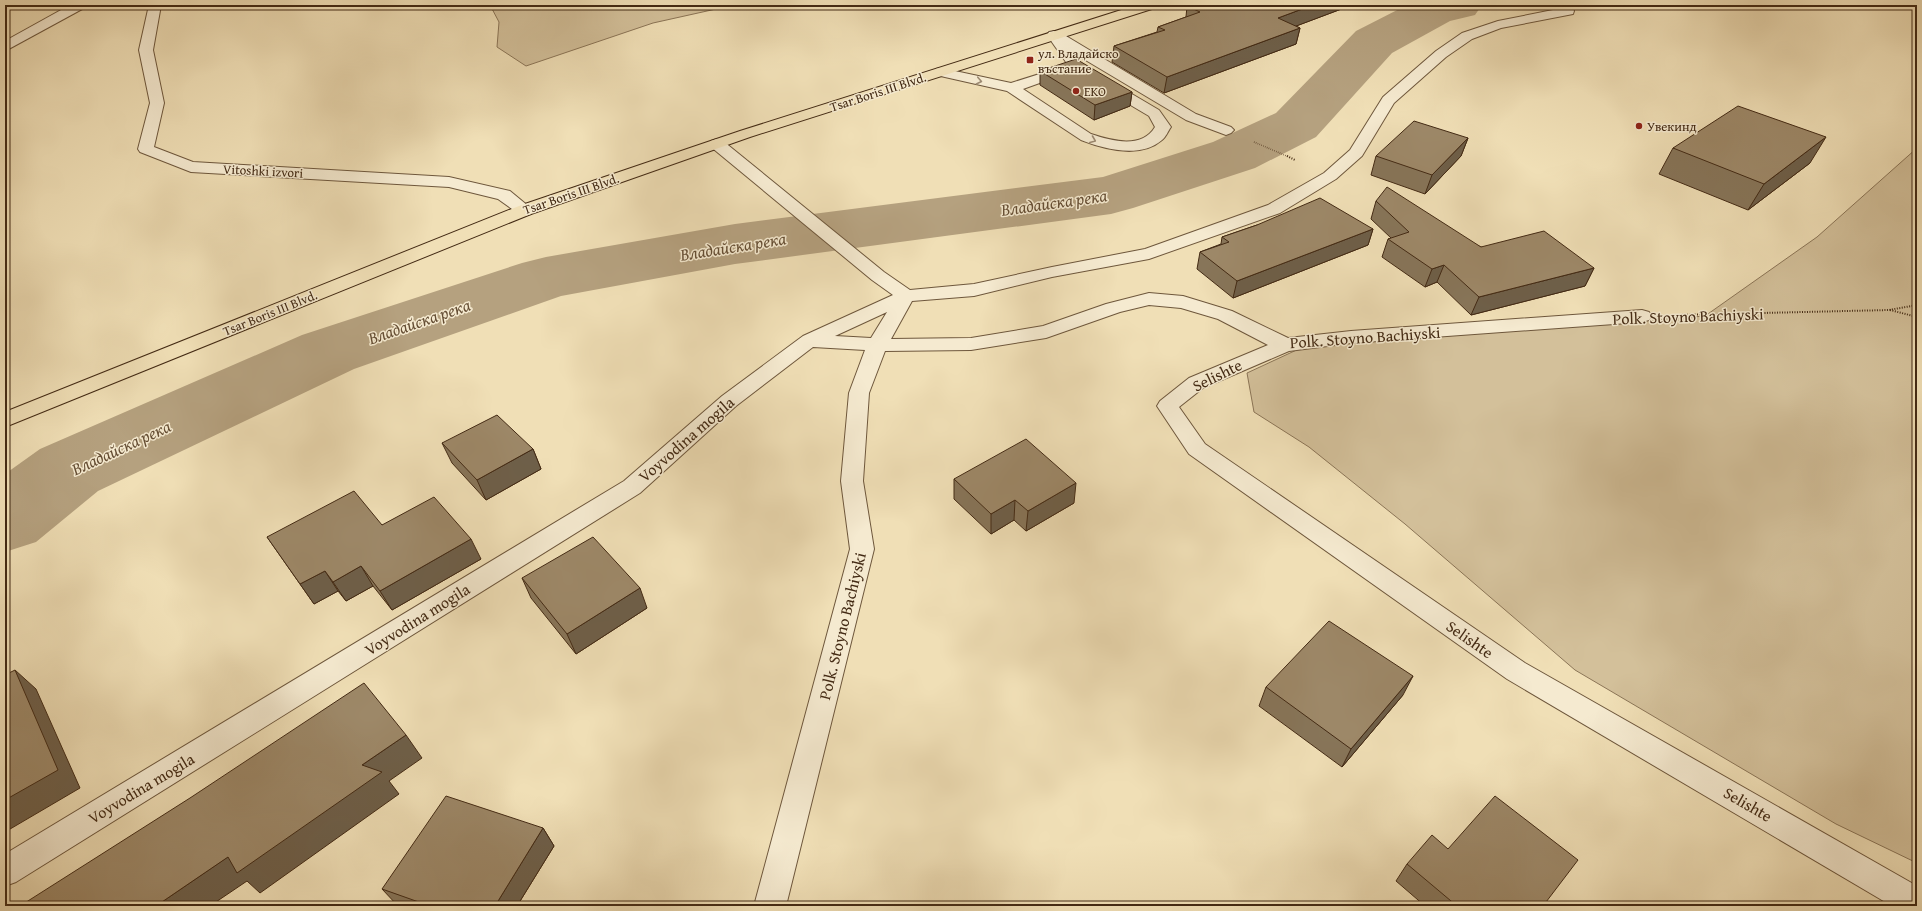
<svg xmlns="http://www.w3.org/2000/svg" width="1922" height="911" font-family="'Gentium Book Plus',serif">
  <rect width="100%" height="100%" fill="#f0dfb6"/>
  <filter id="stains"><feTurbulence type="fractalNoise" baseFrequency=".005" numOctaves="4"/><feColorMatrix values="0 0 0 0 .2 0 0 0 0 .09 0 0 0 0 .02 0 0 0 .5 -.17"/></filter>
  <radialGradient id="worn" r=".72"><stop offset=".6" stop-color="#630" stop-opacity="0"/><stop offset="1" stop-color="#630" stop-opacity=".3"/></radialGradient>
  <!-- green -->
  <g fill="#d3c09a" stroke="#8b7557">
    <path d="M 490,5 L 734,5 L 653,23 L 526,66 L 497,47 L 499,22 Z"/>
    <path d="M 1917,148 L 1917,863 L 1836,824 L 1575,670 L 1405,524 L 1309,447 L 1254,412 L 1247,373 L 1303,347 L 1705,316 L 1817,237 Z"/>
  </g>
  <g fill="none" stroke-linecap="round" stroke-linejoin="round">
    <!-- river -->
    <path fill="#b5a17f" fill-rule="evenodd" d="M 1407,5 L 1482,5 L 1475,15 L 1450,21 L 1392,53 L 1316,137 L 1255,168 L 1133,208 L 1111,214 L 735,264 L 561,296 L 354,369 L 98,491 L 36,542 L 5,552 L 5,474 L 40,449 L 302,335 L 522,263 L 546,257 L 735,224 L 1103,177 L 1213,142 L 1276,113 L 1356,31 Z"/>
    <defs>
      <path id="service" d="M 1054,31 L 1066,36 L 1196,114 L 1231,127 L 1234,130 L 1231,133 L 1226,135 L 1186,120 L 1072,52 L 1081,64 L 1159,110 L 1171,127 C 1168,131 1166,137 1162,140 C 1140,159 1104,149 1081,140 L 1007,91 L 936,75 L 934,72 L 936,69 L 941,68 L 1011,83 L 1068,65 L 1047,35 L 1049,32 ZM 1073,71 L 1149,116 L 1155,127 C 1142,149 1112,141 1091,134 L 1023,89 Z"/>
      <g id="minor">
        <path d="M 70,5 L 85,5 L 84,8 L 5,51 L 5,41 Z"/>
        <path d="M 149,5 L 161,5 L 153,50 L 164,103 L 154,147 L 193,162 L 449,177 L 510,191 L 533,210 L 531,214 L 525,215 L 519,214 L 498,199 L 449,187 L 191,172 L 140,152 L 138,149 L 150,103 L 139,50 Z"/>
        <path d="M 1568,7 L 1573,8 L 1574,11 L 1573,14 L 1501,28 L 1472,39 L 1446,57 L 1394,103 L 1362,156 L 1336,179 L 1280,213 L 1149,259 L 1052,277 L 974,296 L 912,301 L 891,339 L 971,338 L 1043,326 L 1106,304 L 1149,293 L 1183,296 L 1232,311 L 1288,338 L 1351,331 L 1642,310 L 1649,312 L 1652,316 L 1649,320 L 1642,322 L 1351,343 L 1289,351 L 1203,388 L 1179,407 L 1205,444 L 1525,663 L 1917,886 L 1917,906 L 1892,906 L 1507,679 L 1189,454 L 1157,406 L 1160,401 L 1189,378 L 1268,345 L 1218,319 L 1181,308 L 1149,305 L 1120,312 L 1046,338 L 971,350 L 885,351 L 869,393 L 863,481 L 874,549 L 786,906 L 754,906 L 850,549 L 841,481 L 849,393 L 865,350 L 813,347 L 736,406 L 640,493 L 16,882 L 5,886 L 5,854 L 624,481 L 722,396 L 803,336 L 893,295 L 872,280 L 711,147 L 709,144 L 711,141 L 717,139 L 723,141 L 884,272 L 910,290 L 974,284 L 1052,267 L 1145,249 L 1268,205 L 1324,173 L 1350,150 L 1383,97 L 1436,51 L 1462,33 L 1498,21 ZM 887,312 L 871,338 L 835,336 Z"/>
      </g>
      <path id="primary" d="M 1137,5 L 1156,5 L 1155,8 L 750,137 L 531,214 L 5,427 L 5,412 L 519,206 L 740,131 Z"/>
    </defs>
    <!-- service casing -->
    <use href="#service" stroke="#6e573c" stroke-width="2"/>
    <!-- minor casing -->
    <use href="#minor" stroke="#6e573c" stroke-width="2"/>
    <!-- primary casing -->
    <use href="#primary" stroke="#432a14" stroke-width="2"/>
    <!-- path-far1 -->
    <path stroke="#432a14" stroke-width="1.5" stroke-dasharray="0.5 1.5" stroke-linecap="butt" d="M 1254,142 L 1289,157"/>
    <!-- path -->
    <g stroke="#432a14" stroke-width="2" stroke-dasharray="1 1.5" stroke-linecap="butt">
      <path d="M 1287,156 L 1295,160"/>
      <path d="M 1890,310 L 1917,317"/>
      <path d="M 1677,315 L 1889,310 L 1917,305"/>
    </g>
    <!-- service -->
    <use href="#service" fill="#f5ead0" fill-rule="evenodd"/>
    <!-- minor -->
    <use href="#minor" fill="#f5ead0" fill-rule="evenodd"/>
    <!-- primary -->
    <use href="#primary" fill="#f0dfb6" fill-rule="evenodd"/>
  </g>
  <!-- wall -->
  <g fill="#877559" stroke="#432a14">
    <path d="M 1191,5 L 1352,5 L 1296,26 L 1300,28 L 1296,44 L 1164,93 L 1112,62 L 1114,46 L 1157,32 L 1158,27 L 1186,17 L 1187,6 Z"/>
    <path d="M 1040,71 L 1132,92 L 1130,106 L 1094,120 L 1040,85 Z"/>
    <path d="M 1468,138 L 1461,156 L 1425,194 L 1371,175 L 1376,156 Z"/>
    <path d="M 1673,148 L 1810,163 L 1748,210 L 1659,174 Z"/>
    <path d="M 1376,201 L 1481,247 L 1594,268 L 1585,286 L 1471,315 L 1437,282 L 1425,287 L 1382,257 L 1388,239 L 1391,238 L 1371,219 Z"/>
    <path d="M 1257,225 L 1373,229 L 1368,245 L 1233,298 L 1197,269 L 1200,252 L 1221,244 L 1222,237 Z"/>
    <path d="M 442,443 L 533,449 L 541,469 L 486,500 L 452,463 Z"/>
    <path d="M 954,479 L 1074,503 L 1026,531 L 1014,520 L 991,534 L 954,499 Z"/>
    <path d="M 382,525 L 481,559 L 392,610 L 373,586 L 346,601 L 338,591 L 314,604 L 267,537 Z"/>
    <path d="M 522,578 L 647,608 L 576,654 L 531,598 Z"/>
    <path d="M 1266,687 L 1403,695 L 1342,767 L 1259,706 Z"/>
    <path d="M 543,828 L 554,846 L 517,906 L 398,906 L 382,889 Z"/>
    <path d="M 1448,849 L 1543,906 L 1425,906 L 1396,881 L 1407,864 Z"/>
  </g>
  <!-- shaded-wall -->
  <g fill="#6e5f49" stroke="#432a14">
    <path d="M 1313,5 L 1352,5 L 1275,34 L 1278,18 Z"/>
    <path d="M 1300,28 L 1296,44 L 1164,93 L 1167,77 Z"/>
    <path d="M 1132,92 L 1130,106 L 1094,120 L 1095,105 Z"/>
    <path d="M 1826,137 L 1810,163 L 1748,210 L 1764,184 Z"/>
    <path d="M 1468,138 L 1461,156 L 1425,194 L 1432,175 Z"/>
    <path d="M 1373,229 L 1368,245 L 1233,298 L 1237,281 Z"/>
    <path d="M 1444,265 L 1437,282 L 1425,287 L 1432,269 Z"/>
    <path d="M 1594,268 L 1585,286 L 1471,315 L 1479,297 Z"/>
    <path d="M 533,449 L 541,469 L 486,500 L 477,480 Z"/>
    <path d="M 1076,483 L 1074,503 L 1026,531 L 1028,511 Z"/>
    <path d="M 1015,500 L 1014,520 L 991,534 L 991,514 Z"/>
    <path d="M 471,539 L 481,559 L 392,610 L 380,591 Z"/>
    <path d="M 361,566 L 373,586 L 346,601 L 333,582 Z"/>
    <path d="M 325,571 L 338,591 L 314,604 L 300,584 Z"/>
    <path d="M 640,588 L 647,608 L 576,654 L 567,634 Z"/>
    <path d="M 15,670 L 36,689 L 80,788 L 5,832 L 5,800 Z"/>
    <path d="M 1413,676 L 1403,695 L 1342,767 L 1351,749 Z"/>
    <path d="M 406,735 L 422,758 L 389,781 L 399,794 L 260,893 L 247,881 L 210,906 L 156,906 Z"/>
    <path d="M 543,828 L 554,846 L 517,906 L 495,906 Z"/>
  </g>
  <!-- building -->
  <g fill="#9d8868" stroke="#432a14">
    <path d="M 1191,5 L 1313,5 L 1278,18 L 1300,28 L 1167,77 L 1114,46 L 1165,30 L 1158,27 L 1200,12 L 1187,6 Z"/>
    <path d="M 1076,59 L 1132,92 L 1095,105 L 1040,71 Z"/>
    <path d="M 1738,106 L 1826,137 L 1764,184 L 1673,148 Z"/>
    <path d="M 1414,121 L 1468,138 L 1432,175 L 1376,156 Z"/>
    <path d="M 1387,187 L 1481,247 L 1544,231 L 1594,268 L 1479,297 L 1444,265 L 1432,269 L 1388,239 L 1409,232 L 1376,201 Z"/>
    <path d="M 1320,198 L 1373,229 L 1237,281 L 1200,252 L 1229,242 L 1222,237 L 1257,225 Z"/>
    <path d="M 497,415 L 533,449 L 477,480 L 442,443 Z"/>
    <path d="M 1026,439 L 1076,483 L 1028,511 L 1015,500 L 991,514 L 954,479 Z"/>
    <path d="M 354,491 L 382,525 L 434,497 L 471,539 L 380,591 L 361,566 L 333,582 L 325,571 L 300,584 L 267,537 Z"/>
    <path d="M 593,537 L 640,588 L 567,634 L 522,578 Z"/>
    <path d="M 1329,621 L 1413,676 L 1351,749 L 1266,687 Z"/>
    <path d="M 15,670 L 58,770 L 5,800 L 5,675 Z"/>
    <path d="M 364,683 L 406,735 L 362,765 L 382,772 L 237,873 L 228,857 L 156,906 L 20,906 L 190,798 Z"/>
    <path d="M 446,796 L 543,828 L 495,906 L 430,906 L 382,889 Z"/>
    <path d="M 1495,796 L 1578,860 L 1543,906 L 1457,906 L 1407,864 L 1432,835 L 1448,849 Z"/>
  </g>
  <!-- one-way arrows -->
  <defs><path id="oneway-chevron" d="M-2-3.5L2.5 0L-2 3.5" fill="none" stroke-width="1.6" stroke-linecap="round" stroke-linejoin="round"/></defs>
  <g stroke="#9c8a72">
    <use href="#oneway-chevron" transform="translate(979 81) rotate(12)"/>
    <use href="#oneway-chevron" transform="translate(1093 140) rotate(22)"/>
  </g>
  <!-- markers -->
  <g fill="#8f2418" stroke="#f5ead0" stroke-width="1.5">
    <rect x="1026" y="56" width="8" height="8" rx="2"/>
    <circle cx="1076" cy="91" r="4"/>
    <circle cx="1639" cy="126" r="4"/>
  </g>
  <g text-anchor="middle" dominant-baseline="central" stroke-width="3" stroke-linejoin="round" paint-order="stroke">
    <!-- far-poi labels -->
    <g font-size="13" fill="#432a14" stroke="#f5ead0" text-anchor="start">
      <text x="1038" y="53">ул. Владайско<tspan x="1038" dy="15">въстание</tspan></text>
      <text x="1084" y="91">EKO</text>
      <text x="1647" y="126">Увекинд</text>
    </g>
    <!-- far-street labels -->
    <g font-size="13" fill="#432a14" stroke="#f5ead0">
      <text transform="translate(878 92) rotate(-18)">Tsar Boris III Blvd.</text>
      <text transform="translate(263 171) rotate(3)">Vitoshki izvori</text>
      <text transform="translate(571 194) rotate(-19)">Tsar Boris III Blvd.</text>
      <text transform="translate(270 313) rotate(-22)">Tsar Boris III Blvd.</text>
    </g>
    <!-- street labels -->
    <g font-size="16" fill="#432a14" stroke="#f5ead0">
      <text transform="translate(1688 316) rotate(-2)">Polk. Stoyno Bachiyski</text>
      <text transform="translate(1365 337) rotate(-4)">Polk. Stoyno Bachiyski</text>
      <text transform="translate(1217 375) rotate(-26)">Selishte</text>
      <text transform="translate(686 439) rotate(-41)">Voyvodina mogila</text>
      <text transform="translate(417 619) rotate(-32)">Voyvodina mogila</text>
      <text transform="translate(842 626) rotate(-76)">Polk. Stoyno Bachiyski</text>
      <text transform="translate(1470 639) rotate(35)">Selishte</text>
      <text transform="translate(141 788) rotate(-31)">Voyvodina mogila</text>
      <text transform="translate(1748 804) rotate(30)">Selishte</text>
    </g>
    <!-- water labels -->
    <g font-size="17" font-style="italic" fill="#654e34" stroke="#f5ead0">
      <text transform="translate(1054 202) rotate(-8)">Владайска река</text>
      <text transform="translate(733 246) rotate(-9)">Владайска река</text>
      <text transform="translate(419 321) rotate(-19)">Владайска река</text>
      <text transform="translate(121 447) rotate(-25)">Владайска река</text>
    </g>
  </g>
  <!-- margin -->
  <rect width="1922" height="911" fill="none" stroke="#f0dfb6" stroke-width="20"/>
  <rect x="6" y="6" width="1910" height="899" fill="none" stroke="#432a14" stroke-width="2"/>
  <rect x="10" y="10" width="1902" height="891" fill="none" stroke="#432a14"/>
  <rect width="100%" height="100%" filter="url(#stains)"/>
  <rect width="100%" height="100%" fill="url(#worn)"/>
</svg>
